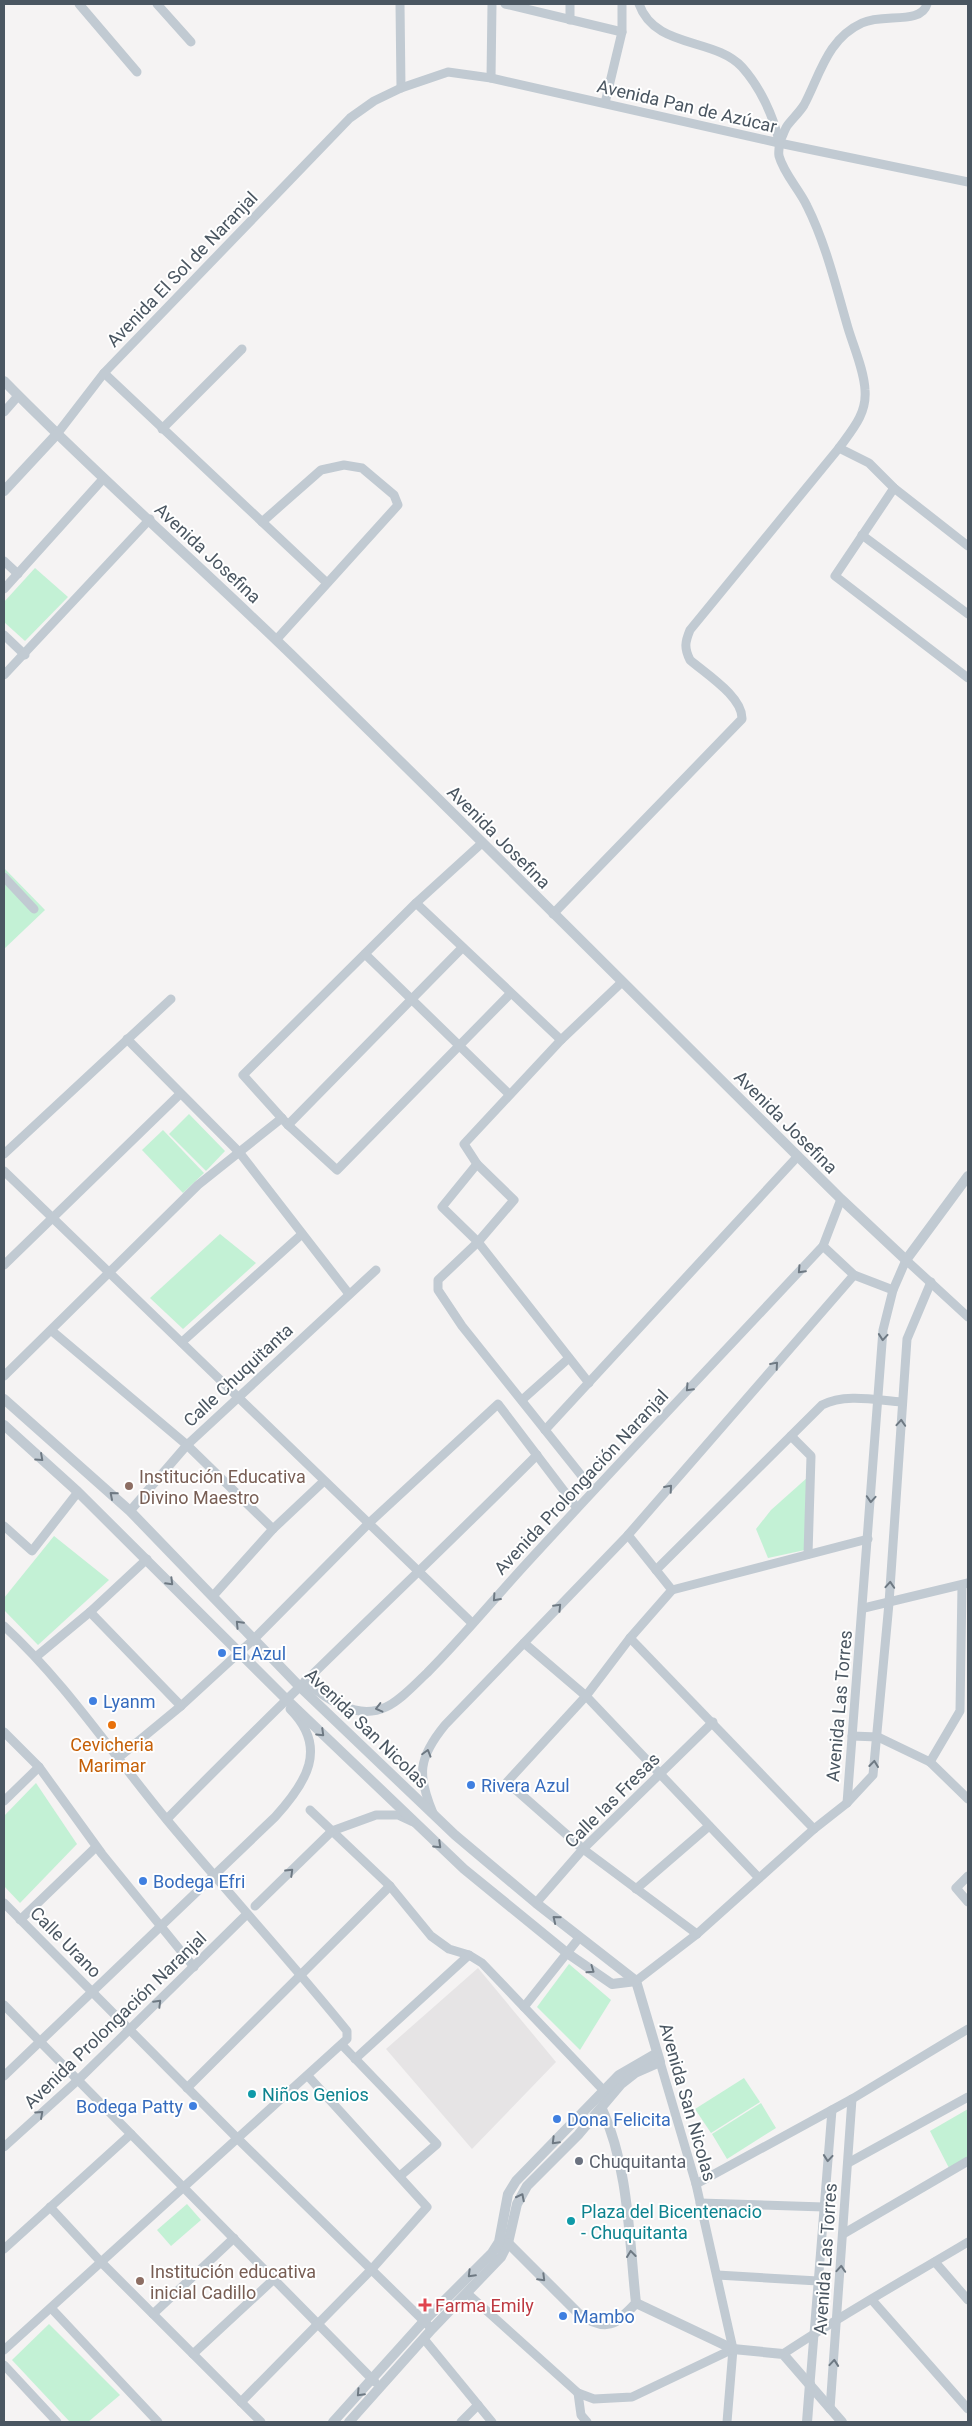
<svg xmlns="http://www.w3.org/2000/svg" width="972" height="2426" font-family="Roboto,sans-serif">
  <rect width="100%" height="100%" fill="#f5f3f3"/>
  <!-- education -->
  <path fill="#e6e4e5" d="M 478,1968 L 556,2062 L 472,2149 L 386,2049 Z"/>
  <!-- green -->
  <g fill="#c3f1d5">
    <path d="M 35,568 L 68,597 L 25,641 L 4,622 L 4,602 Z"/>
    <path d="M 4,868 L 45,910 L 4,949 Z"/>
    <path d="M 189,1114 L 225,1151 L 206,1171 L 169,1134 Z"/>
    <path d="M 163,1130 L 204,1173 L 183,1193 L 142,1150 Z"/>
    <path d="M 220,1234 L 256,1263 L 183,1329 L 150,1298 Z"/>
    <path d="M 808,1477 L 805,1550 L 768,1558 L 756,1529 L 771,1510 Z"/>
    <path d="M 54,1536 L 109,1580 L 38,1645 L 4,1610 L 4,1598 Z"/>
    <path d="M 36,1783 L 77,1844 L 20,1903 L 4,1886 L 4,1816 Z"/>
    <path d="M 569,1964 L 611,2000 L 580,2050 L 537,2007 Z"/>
    <path d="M 744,2078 L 760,2102 L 711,2133 L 695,2109 Z"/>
    <path d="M 761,2103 L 776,2128 L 727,2159 L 712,2134 Z"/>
    <path d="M 968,2109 L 968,2157 L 949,2168 L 930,2131 Z"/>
    <path d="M 187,2204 L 201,2220 L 171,2246 L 157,2230 Z"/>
    <path d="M 49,2324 L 120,2395 L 88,2422 L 70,2422 L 12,2360 Z"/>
  </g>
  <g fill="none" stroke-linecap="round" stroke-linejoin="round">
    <!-- minor -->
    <g stroke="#c1cad2" stroke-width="9">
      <path d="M 79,4 L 137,72"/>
      <path d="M 157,4 L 191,42"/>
      <path d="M 400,4 L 401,88"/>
      <path d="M 505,4 L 622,32"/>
      <path d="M 570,20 L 570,4"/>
      <path d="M 491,78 L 492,4"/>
      <path d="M 605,103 L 622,32 L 622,4"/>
      <path d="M 779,143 C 782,138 784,131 787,126 C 792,119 799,113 804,105 C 820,75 827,39 862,23 C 884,13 921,25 927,4"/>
      <path d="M 104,373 L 327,583"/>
      <path d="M 4,412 L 18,396"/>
      <path d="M 162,429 L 242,349"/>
      <path d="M 57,434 L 104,373 L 350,118 L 374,101 L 401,88 L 448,72 L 491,78 L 779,143 L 968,182"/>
      <path d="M 839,448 L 869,463 L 894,488 L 968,546"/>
      <path d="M 894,488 L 835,576 L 968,678"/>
      <path d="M 262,522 L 321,470 L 344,465 L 362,468 L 394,495 L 398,505 L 276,640"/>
      <path d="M 862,535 L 968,614"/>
      <path d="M 4,561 L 18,574"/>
      <path d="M 4,589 L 103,479"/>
      <path d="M 4,635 L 25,655"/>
      <path d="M 4,675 L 150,519"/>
      <path d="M 482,843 L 416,903 L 243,1075 L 288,1125 L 337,1170 L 510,994"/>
      <path d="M 4,877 L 34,909"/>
      <path d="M 416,903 L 561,1040"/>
      <path d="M 553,914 L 742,719 C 743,697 706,674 690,660 C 684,648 685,642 690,630 L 839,448 C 852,430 867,414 865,390 C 864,370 854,348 848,328 C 836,287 826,244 807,206 C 799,189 784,174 779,156 C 778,152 780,146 779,141 C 773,115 760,87 742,67 C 714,37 655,49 639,4"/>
      <path d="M 365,954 L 509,1094"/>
      <path d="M 127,1039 L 239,1152 L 349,1294"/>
      <path d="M 288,1125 L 462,948"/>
      <path d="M 4,1154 L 171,999"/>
      <path d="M 477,1164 L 442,1207 L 478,1242 L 438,1280 L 438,1290 L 462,1326 L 593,1490"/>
      <path d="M 4,1171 L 472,1623"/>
      <path d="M 823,1246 L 854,1275 L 893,1290"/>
      <path d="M 4,1265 L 180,1094"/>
      <path d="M 52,1331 L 187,1445 L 273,1529"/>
      <path d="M 182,1342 L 302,1234"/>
      <path d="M 4,1376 L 198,1185 L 282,1118"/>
      <path d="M 589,1383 L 478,1242 L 514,1200 L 477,1164 L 464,1144 L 561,1040 L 622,982"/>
      <path d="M 522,1400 L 569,1358"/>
      <path d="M 545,1430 L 798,1156"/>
      <path d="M 791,1436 L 811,1456 L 808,1554"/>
      <path d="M 130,1511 L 187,1445 L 376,1270"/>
      <path d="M 4,1526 L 32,1551 L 78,1492"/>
      <path d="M 628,1535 L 672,1590 L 630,1638 L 586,1696 L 507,1782 L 583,1849 L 697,1934"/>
      <path d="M 656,1570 L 822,1405 C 845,1393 876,1400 902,1402"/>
      <path d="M 672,1590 L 868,1539"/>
      <path d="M 213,1596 L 273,1529 L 324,1481"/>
      <path d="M 864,1608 L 968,1583"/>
      <path d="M 90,1612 L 181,1706"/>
      <path d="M 4,1626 C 66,1683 113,1755 167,1820 C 226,1891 289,1959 347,2031 L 347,2039 L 4,2350"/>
      <path d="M 630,1638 L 814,1829"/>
      <path d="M 524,1643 L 586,1696 L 759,1878"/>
      <path d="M 37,1656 L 90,1612 L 147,1559"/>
      <path d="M 305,1681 C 326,1699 357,1721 386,1707 C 401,1700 415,1684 427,1673 C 462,1638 493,1600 526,1564 C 624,1457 724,1352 823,1246 L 841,1199"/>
      <path d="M 4,1732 L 39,1767 L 102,1854 L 194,1967"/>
      <path d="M 852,1736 L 878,1737 L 930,1762 L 968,1799"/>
      <path d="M 118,1758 L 181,1706 L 254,1639 L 368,1524 L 498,1404 L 577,1508"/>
      <path d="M 930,1762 L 960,1711 L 962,1585"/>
      <path d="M 4,1801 L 39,1767"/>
      <path d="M 847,1803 L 883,1330 L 893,1290 L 906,1260 L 968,1317"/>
      <path d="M 310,1810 L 390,1886 L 431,1936 L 449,1949 L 469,1955 L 482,1963 L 608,2095"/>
      <path d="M 433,1813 C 417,1775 418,1758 445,1725 L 628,1535 L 854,1275"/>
      <path d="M 167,1819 C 288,1695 415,1577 537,1455"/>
      <path d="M 968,1876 L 956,1888 L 968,1902"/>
      <path d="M 636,1889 L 709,1826"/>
      <path d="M 4,1903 L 238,2139 L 429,2326"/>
      <path d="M 536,1903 L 583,1849 L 713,1722"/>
      <path d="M 255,1906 L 332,1831 L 376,1815 L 398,1815 L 413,1822"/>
      <path d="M 20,1920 L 96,1847"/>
      <path d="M 636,1981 L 697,1934 L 814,1829 L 847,1803 L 873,1775 L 889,1603 L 907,1339 L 931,1282"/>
      <path d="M 4,2005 L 375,2382"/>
      <path d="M 524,2007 L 579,1938"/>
      <path d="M 342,2045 L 437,2144 L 400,2176"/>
      <path d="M 355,2059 L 469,1955"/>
      <path d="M 660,2062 L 696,2184 L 733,2349 L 727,2422"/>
      <path d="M 4,2076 L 275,1817 C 306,1783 329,1748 290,1709"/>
      <path d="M 187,2088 L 390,1886"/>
      <path d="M 4,2147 L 78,2080 L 247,1914"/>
      <path d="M 848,2163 L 968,2097"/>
      <path d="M 696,2184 L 852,2099 L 968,2029"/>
      <path d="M 700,2203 L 824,2207"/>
      <path d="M 50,2207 L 101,2262 L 261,2422"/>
      <path d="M 843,2234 L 968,2161"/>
      <path d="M 4,2249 L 131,2134"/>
      <path d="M 935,2262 L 968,2300"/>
      <path d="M 717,2275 L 818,2281"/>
      <path d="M 468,2294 L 578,2393 L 594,2399 L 632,2397 L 733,2349"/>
      <path d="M 872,2300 L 968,2409"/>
      <path d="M 51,2308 L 158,2422"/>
      <path d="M 153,2314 L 234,2238"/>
      <path d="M 424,2339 L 492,2422"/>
      <path d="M 193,2354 L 274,2279"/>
      <path d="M 783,2354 C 843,2314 906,2279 968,2242"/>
      <path d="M 4,2365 L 57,2422"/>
      <path d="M 810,2384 L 832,2110"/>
      <path d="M 578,2393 L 581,2415 L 587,2422"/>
      <path d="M 241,2402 L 371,2270 L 427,2207 L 308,2076"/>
      <path d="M 830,2409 L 852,2099"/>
      <path d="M 461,2422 L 478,2405"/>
    </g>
    <!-- tertiary -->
    <g stroke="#c1cad2" stroke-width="10">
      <path d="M 4,381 C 100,479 204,569 302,665 C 483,841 661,1021 841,1199 L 906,1260 L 968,1176"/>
      <path d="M 4,491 L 57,434"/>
      <path d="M 4,1399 L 130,1511 L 299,1686 L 455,1835 L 536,1903 L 636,1981 L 660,2062 L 635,2073 L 621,2084 L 578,2135 L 527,2186 L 517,2204 L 508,2243 L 501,2257 L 432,2329 L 349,2422"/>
      <path d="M 4,1425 L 78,1492 L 286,1699 L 464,1869 L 567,1953 L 612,1984 L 636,1981"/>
      <path d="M 508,2243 L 579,2314 C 606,2332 616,2325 636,2303 C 629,2239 629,2168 602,2109"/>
      <path d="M 636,2303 L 733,2349 L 783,2354 L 842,2422"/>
      <path d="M 333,2422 L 424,2321 L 492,2253 L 499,2242 L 508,2194 L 516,2181 L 619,2075 L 657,2053"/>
      <path d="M 807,2422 L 810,2384"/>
    </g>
  </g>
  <!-- one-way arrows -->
  <defs><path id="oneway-chevron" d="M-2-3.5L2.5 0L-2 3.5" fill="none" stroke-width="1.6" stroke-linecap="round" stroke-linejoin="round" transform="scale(1.25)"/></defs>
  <g stroke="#6e7983">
    <use href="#oneway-chevron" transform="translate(801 1270) rotate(133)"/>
    <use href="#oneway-chevron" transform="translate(883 1337) rotate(95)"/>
    <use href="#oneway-chevron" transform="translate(775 1365) rotate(-49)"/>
    <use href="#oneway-chevron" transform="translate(689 1388) rotate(133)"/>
    <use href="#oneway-chevron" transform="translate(901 1423) rotate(-86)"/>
    <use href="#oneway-chevron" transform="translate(40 1458) rotate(42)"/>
    <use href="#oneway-chevron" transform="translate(669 1488) rotate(-49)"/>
    <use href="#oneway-chevron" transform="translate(113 1495) rotate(-139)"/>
    <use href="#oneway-chevron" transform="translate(871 1499) rotate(94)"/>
    <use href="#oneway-chevron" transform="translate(170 1582) rotate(45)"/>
    <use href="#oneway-chevron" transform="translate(890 1585) rotate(-86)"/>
    <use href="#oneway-chevron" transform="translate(496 1598) rotate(132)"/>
    <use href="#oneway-chevron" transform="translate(558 1607) rotate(-46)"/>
    <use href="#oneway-chevron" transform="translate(239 1624) rotate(-134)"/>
    <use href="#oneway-chevron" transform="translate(379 1708) rotate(166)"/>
    <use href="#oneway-chevron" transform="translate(321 1733) rotate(44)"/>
    <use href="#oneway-chevron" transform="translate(427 1753) rotate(-74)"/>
    <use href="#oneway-chevron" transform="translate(874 1764) rotate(-83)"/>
    <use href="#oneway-chevron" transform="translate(438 1845) rotate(44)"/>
    <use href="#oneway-chevron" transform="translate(290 1872) rotate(-44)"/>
    <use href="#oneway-chevron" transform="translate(556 1919) rotate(-141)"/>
    <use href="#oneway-chevron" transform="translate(591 1970) rotate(35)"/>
    <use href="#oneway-chevron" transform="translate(158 2003) rotate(-45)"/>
    <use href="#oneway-chevron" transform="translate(40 2114) rotate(-42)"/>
    <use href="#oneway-chevron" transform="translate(555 2141) rotate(135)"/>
    <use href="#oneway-chevron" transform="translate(828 2158) rotate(95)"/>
    <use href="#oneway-chevron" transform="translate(521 2197) rotate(-63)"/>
    <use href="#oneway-chevron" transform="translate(631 2254) rotate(-97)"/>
    <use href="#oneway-chevron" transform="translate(841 2269) rotate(-86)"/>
    <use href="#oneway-chevron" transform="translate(471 2274) rotate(135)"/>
    <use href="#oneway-chevron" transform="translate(542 2278) rotate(45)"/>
    <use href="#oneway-chevron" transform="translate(834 2363) rotate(-85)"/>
    <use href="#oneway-chevron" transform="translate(360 2393) rotate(133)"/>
  </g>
  <!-- markers -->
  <g fill="#8d6e63" stroke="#fff" stroke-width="2">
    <circle cx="129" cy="1486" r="5"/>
    <circle cx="140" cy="2281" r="5"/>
  </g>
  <g fill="#3f7fe0" stroke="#fff" stroke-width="2">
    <circle cx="222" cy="1653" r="5"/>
    <circle cx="93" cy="1701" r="5"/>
    <circle cx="471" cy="1785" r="5"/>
    <circle cx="143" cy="1881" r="5"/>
    <circle cx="193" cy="2106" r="5"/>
    <circle cx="557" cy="2119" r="5"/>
    <circle cx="563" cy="2316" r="5"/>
  </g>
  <circle fill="#e8710a" stroke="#fff" stroke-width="2" cx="112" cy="1725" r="5"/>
  <g fill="#0f9aa8" stroke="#fff" stroke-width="2">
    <circle cx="252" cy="2094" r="5"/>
    <circle cx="571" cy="2221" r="5"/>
  </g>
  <circle fill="#6b7280" stroke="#fff" stroke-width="2" cx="579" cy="2161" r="5"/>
  <path fill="#e0444e" stroke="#fff" stroke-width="2" d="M422.5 2297.5h5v5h5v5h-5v5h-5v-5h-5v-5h5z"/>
  <g text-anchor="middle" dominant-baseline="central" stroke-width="4" stroke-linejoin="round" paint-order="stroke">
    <!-- street labels -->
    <g font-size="18" fill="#4a5661" stroke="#fff">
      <text transform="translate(687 106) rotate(13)">Avenida Pan de Azúcar</text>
      <text transform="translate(182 269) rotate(-46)">Avenida El Sol de Naranjal</text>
      <text transform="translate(208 553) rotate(43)">Avenida Josefina</text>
      <text transform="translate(499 837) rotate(45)">Avenida Josefina</text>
      <text transform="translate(786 1122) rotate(45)">Avenida Josefina</text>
      <text transform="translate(238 1375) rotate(-43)">Calle Chuquitanta</text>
      <text transform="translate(581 1482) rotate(-47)">Avenida Prolongación Naranjal</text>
      <text transform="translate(839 1706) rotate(-85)">Avenida Las Torres</text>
      <text transform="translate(367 1728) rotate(44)">Avenida San Nicolas</text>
      <text transform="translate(612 1800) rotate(-45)">Calle las Fresas</text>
      <text transform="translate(66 1942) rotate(45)">Calle Urano</text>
      <text transform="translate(115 2020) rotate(-44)">Avenida Prolongación Naranjal</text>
      <text transform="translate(688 2102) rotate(74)">Avenida San Nicolas</text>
      <text transform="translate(825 2259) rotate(-86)">Avenida Las Torres</text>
    </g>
    <!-- education labels -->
    <g font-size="18" fill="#785e54" stroke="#fff" text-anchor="start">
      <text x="139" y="1476">Institución Educativa<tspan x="139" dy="21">Divino Maestro</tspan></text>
      <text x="150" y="2271">Institución educativa<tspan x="150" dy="21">inicial Cadillo</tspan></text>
    </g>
    <!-- shop labels -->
    <g font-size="18" fill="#366cbe" stroke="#fff" text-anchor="start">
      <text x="232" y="1653">El Azul</text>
      <text x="103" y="1701">Lyanm</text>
      <text x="481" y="1785">Rivera Azul</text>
      <text x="153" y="1881">Bodega Efri</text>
      <text x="183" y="2106" text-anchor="end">Bodega Patty</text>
      <text x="567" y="2119">Dona Felicita</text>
      <text x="573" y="2316">Mambo</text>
    </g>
    <!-- food labels -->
    <g font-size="18" fill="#c56008" stroke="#fff">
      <text x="112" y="1744">Cevicheria<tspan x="112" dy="21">Marimar</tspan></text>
    </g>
    <!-- culture labels -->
    <g font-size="18" fill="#0d838f" stroke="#fff" text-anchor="start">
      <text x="262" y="2094">Niños Genios</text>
      <text x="581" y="2211">Plaza del Bicentenacio<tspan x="581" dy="21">- Chuquitanta</tspan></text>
    </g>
    <!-- worship labels -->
    <g font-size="18" fill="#5b616d" stroke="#fff" text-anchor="start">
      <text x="589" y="2161">Chuquitanta</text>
    </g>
    <!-- health labels -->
    <g font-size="18" fill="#be3a42" stroke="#fff" text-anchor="start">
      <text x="435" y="2305">Farma Emily</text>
    </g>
  </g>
  <!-- border -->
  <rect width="972" height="2426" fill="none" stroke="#4a5661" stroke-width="10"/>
</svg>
